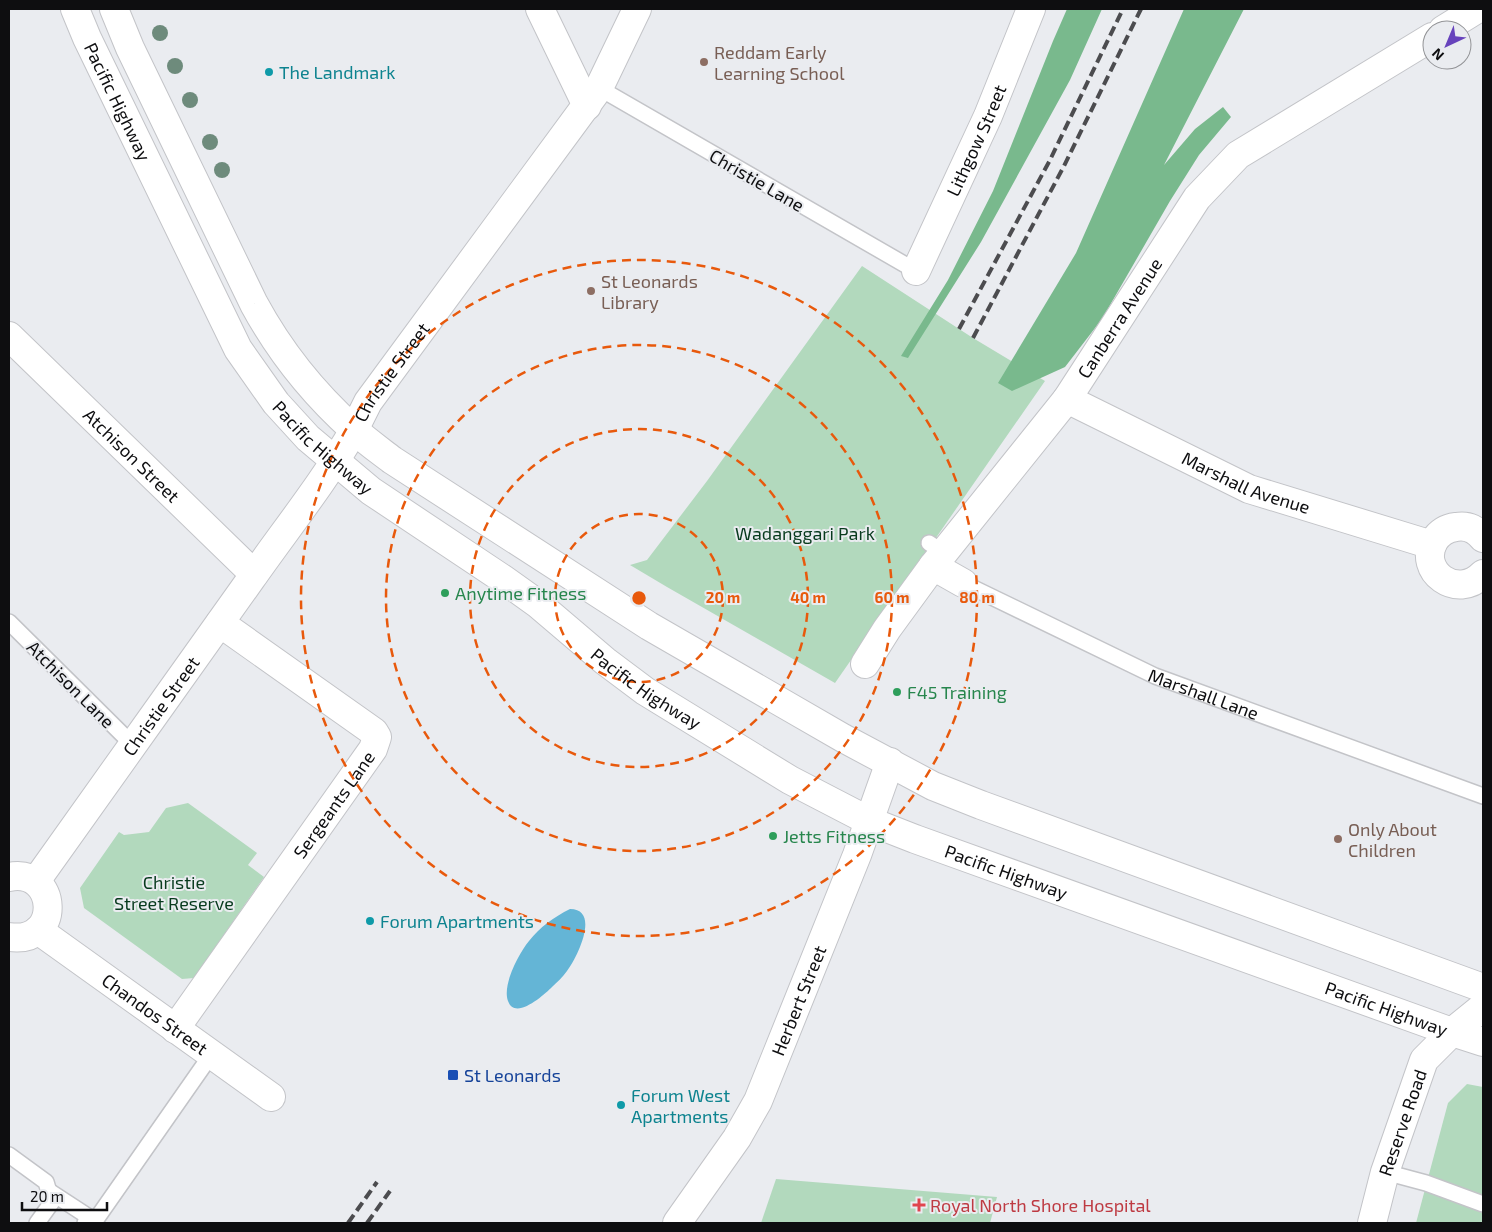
<svg xmlns="http://www.w3.org/2000/svg" width="1492" height="1232" font-family="'Exo 2',sans-serif">
  <rect width="100%" height="100%" fill="#eaecf0"/>
  <!-- green -->
  <g fill="#b2d9bd">
    <path d="M 862,266 L 973,338 L 1045,381 L 835,683 L 667,587 L 630,565 L 647,560 L 707,481 Z"/>
    <path d="M 188,803 L 257,853 L 248,865 L 264,877 L 194,978 L 182,979 L 84,908 L 80,888 L 119,832 L 124,835 L 149,832 L 166,808 Z"/>
    <path d="M 1467,1084 L 1483,1087 L 1483,1223 L 1416,1223 L 1448,1103 Z"/>
    <path d="M 776,1179 L 997,1197 L 990,1223 L 761,1223 Z"/>
  </g>
  <!-- forest -->
  <g fill="#79b98d">
    <path d="M 1067,9 L 1102,9 L 1070,80 L 981,242 L 908,358 L 901,356 L 948,280 L 993,191 L 1053,41 Z"/>
    <path d="M 1184,9 L 1244,9 L 1164,165 L 1195,129 L 1223,107 L 1231,117 L 1199,155 L 1170,201 L 1102,319 L 1065,367 L 1012,391 L 998,383 L 1076,253 Z"/>
  </g>
  <!-- water -->
  <path fill="#64b5d6" d="M 570,909 C 601,909 577,958 567,971 C 563,977 557,982 552,987 C 544,995 515,1021 508,1001 C 502,985 519,953 529,941 C 540,927 554,917 570,909 Z"/>
  <g fill="none" stroke-linecap="round" stroke-linejoin="round">
    <defs>
      <g id="service">
        <path d="M 599,88 L 916,271"/>
        <path d="M 929,543 L 944,553"/>
        <path id="s1" d="M 963,583 L 1155,676 L 1483,796"/>
        <path d="M 9,622 L 133,745"/>
        <path d="M 9,1155 L 46,1182 L 52,1202 L 37,1223"/>
        <path d="M 1385,1172 L 1426,1183 L 1483,1204"/>
        <path d="M 49,1191 L 95,1221 L 95,1223"/>
        <path d="M 85,1223 L 95,1221 L 211,1055"/>
      </g>
      <g id="minor">
        <path d="M 540,9 L 587,106"/>
        <path d="M 1443,30 L 1477,9"/>
        <path id="s2" d="M 916,271 L 988,116 L 1031,9"/>
        <path id="s3" d="M 9,336 L 254,574"/>
        <path id="s4" d="M 1067,399 L 1249,489 L 1432,545"/>
        <path id="s5" d="M 354,430 L 368,402 L 599,88 L 637,9"/>
        <path d="M 1483,538 C 1476,529 1467,525 1456,527 C 1447,528 1439,533 1434,541 C 1417,571 1457,601 1483,574"/>
        <path d="M 933,566 L 963,583"/>
        <path id="s6" d="M 865,664 L 887,629 L 933,566 L 1067,399 L 1197,198 L 1238,155 L 1432,37"/>
        <path id="s7" d="M 38,930 L 271,1097"/>
        <path id="s8" d="M 175,1029 L 373,749 L 377,737 L 374,732 L 220,623"/>
        <path id="s9" d="M 1372,1223 L 1385,1172 L 1424,1060 L 1452,1032 L 1483,1007"/>
      </g>
      <g id="tertiary">
        <path id="s10" d="M 677,1223 L 737,1138 L 758,1101 L 857,855 L 890,762"/>
      </g>
      <g id="secondary">
        <path d="M 9,877 C 58,867 63,945 9,937"/>
        <path id="s11" d="M 36,881 C 107,780 180,680 251,579 C 286,529 324,482 354,430"/>
      </g>
      <g id="primary">
        <path id="s12" d="M 75,9 L 87,38 L 238,349 L 276,403 L 308,438 L 371,491 L 503,579 L 538,604 L 605,661 L 645,691 L 790,780 L 869,821 L 915,839 L 1452,1032 L 1483,1042"/>
        <path d="M 114,9 L 130,48 L 254,304 C 280,352 313,393 353,429 C 365,440 379,450 392,460 L 649,626 L 843,738 L 933,786 L 981,805 L 1483,988"/>
      </g>
    </defs>
    <!-- service casing -->
    <use href="#service" stroke="#c3c4c8" stroke-width="18"/>
    <!-- minor casing -->
    <use href="#minor" stroke="#c3c4c8" stroke-width="30"/>
    <!-- tertiary casing -->
    <use href="#tertiary" stroke="#c3c4c8" stroke-width="30"/>
    <!-- secondary casing -->
    <use href="#secondary" stroke="#c3c4c8" stroke-width="30"/>
    <!-- primary casing -->
    <use href="#primary" stroke="#c3c4c8" stroke-width="30"/>
    <!-- service -->
    <use href="#service" stroke="#fff" stroke-width="15"/>
    <!-- minor -->
    <use href="#minor" stroke="#fff" stroke-width="28"/>
    <!-- tertiary -->
    <use href="#tertiary" stroke="#fff" stroke-width="28"/>
    <!-- secondary -->
    <use href="#secondary" stroke="#fff" stroke-width="28"/>
    <!-- primary -->
    <use href="#primary" stroke="#fff" stroke-width="28"/>
    <!-- rail -->
    <g stroke="#4c4c4f" stroke-width="4" stroke-dasharray="10 5" stroke-linecap="butt">
      <path d="M 959,329 L 1050,160 L 1123,9"/>
      <path d="M 973,338 L 1064,166 L 1141,9"/>
      <path d="M 348,1223 L 377,1182"/>
      <path d="M 367,1223 L 390,1191"/>
    </g>
  </g>
  <!-- trees -->
  <g fill="#6e8b7c">
    <circle cx="160" cy="33" r="8"/>
    <circle cx="175" cy="66" r="8"/>
    <circle cx="190" cy="100" r="8"/>
    <circle cx="210" cy="142" r="8"/>
    <circle cx="222" cy="170" r="8"/>
  </g>
  <!-- distance rings -->
  <g fill="none" stroke="#e8590c" stroke-width="2.5" stroke-dasharray="9 6">
    <circle cx="639" cy="598" r="84"/>
    <circle cx="639" cy="598" r="169"/>
    <circle cx="639" cy="598" r="253"/>
    <circle cx="639" cy="598" r="338"/>
  </g>
  <!-- markers -->
  <g fill="#8d6e63" stroke="#eaecf0" stroke-width="2">
    <circle cx="704" cy="62" r="5"/>
    <circle cx="591" cy="291" r="5"/>
    <circle cx="1338" cy="839" r="5"/>
  </g>
  <g fill="#0f9aa8" stroke="#eaecf0" stroke-width="2">
    <circle cx="269" cy="72" r="5"/>
    <circle cx="370" cy="921" r="5"/>
    <circle cx="621" cy="1105" r="5"/>
  </g>
  <g fill="#2e9e5b" stroke="#eaecf0" stroke-width="2">
    <circle cx="445" cy="593" r="5"/>
    <circle cx="897" cy="692" r="5"/>
    <circle cx="773" cy="836" r="5"/>
  </g>
  <rect fill="#1a4fb4" stroke="#eaecf0" stroke-width="2" x="447" y="1069" width="12" height="12" rx="2.5"/>
  <path fill="#e0444e" stroke="#eaecf0" stroke-width="2" d="M916.5 1197.5h5v5h5v5h-5v5h-5v-5h-5v-5h5z"/>
  <g text-anchor="middle" dominant-baseline="central" stroke-width="4" stroke-linejoin="round" paint-order="stroke">
    <!-- education labels -->
    <g font-size="18" fill="#785e54" stroke="#eaecf0" text-anchor="start">
      <text x="714" y="52">Reddam Early<tspan x="714" dy="21">Learning School</tspan></text>
      <text x="601" y="281">St Leonards<tspan x="601" dy="21">Library</tspan></text>
      <text x="1348" y="829">Only About<tspan x="1348" dy="21">Children</tspan></text>
    </g>
    <!-- culture labels -->
    <g font-size="18" fill="#0d838f" stroke="#eaecf0" text-anchor="start">
      <text x="279" y="72">The Landmark</text>
      <text x="380" y="921">Forum Apartments</text>
      <text x="631" y="1095">Forum West<tspan x="631" dy="21">Apartments</tspan></text>
    </g>
    <!-- street labels -->
    <g font-size="18" fill="#0e0e10" stroke="#eaecf0">
      <text stroke="none"><textPath href="#s12" startOffset="102">Pacific Highway</textPath></text>
      <text stroke="none"><textPath href="#s2" startOffset="144">Lithgow Street</textPath></text>
      <text transform="translate(757 180) rotate(30)">Christie Lane</text>
      <text stroke="none"><textPath href="#s6" startOffset="430">Canberra Avenue</textPath></text>
      <text stroke="none"><textPath href="#s5" startOffset="69">Christie Street</textPath></text>
      <text stroke="none"><textPath href="#s12" startOffset="508">Pacific Highway</textPath></text>
      <text stroke="none"><textPath href="#s3" startOffset="171">Atchison Street</textPath></text>
      <text stroke="none"><textPath href="#s4" startOffset="198">Marshall Avenue</textPath></text>
      <text transform="translate(71 684) rotate(45)">Atchison Lane</text>
      <text stroke="none"><textPath href="#s12" startOffset="912">Pacific Highway</textPath></text>
      <text stroke="none"><textPath href="#s1" startOffset="265">Marshall Lane</textPath></text>
      <text stroke="none"><textPath href="#s11" startOffset="215">Christie Street</textPath></text>
      <text stroke="none"><textPath href="#s8" startOffset="275">Sergeants Lane</textPath></text>
      <text stroke="none"><textPath href="#s12" startOffset="1318">Pacific Highway</textPath></text>
      <text stroke="none"><textPath href="#s10" startOffset="255">Herbert Street</textPath></text>
      <text stroke="none"><textPath href="#s12" startOffset="1722">Pacific Highway</textPath></text>
      <text stroke="none"><textPath href="#s7" startOffset="144">Chandos Street</textPath></text>
      <text stroke="none"><textPath href="#s9" startOffset="105">Reserve Road</textPath></text>
    </g>
    <!-- park labels -->
    <g font-size="18" fill="#083b1e" stroke="#eaecf0">
      <text x="805" y="533">Wadanggari Park</text>
      <text x="174" y="882">Christie<tspan x="174" dy="21">Street Reserve</tspan></text>
    </g>
    <!-- leisure labels -->
    <g font-size="18" fill="#27864d" stroke="#eaecf0" text-anchor="start">
      <text x="455" y="593">Anytime Fitness</text>
      <text x="907" y="692">F45 Training</text>
      <text x="783" y="836">Jetts Fitness</text>
    </g>
    <!-- transit labels -->
    <g font-size="18" fill="#164399" stroke="#eaecf0" text-anchor="start">
      <text x="464" y="1075">St Leonards</text>
    </g>
    <!-- health labels -->
    <g font-size="18" fill="#be3a42" stroke="#eaecf0" text-anchor="start">
      <text x="930" y="1205">Royal North Shore Hospital</text>
    </g>
  </g>
  <circle cx="639" cy="598" r="8" fill="#e8590c" stroke="#eaecf0" stroke-width="2.5"/>
  <g font-size="15" text-anchor="middle" font-weight="bold" fill="#e8590c" stroke="#eaecf0" stroke-width="4" stroke-linejoin="round" paint-order="stroke">
    <text x="723" y="603">20 m</text>
    <text x="808" y="603">40 m</text>
    <text x="892" y="603">60 m</text>
    <text x="977" y="603">80 m</text>
  </g>
  <!-- border -->
  <rect width="1492" height="1232" fill="none" stroke="#0e0e10" stroke-width="20"/>
  <!-- north arrow -->
  <g transform="translate(1447 45) rotate(224)"><circle r="24" fill="#eaecf0" stroke="#929396"/>
  <path d="M0-4L9 19L0 12L-9 19Z" fill="#6743bc"/>
  <text y="-8" font-size="14" font-weight="bold" text-anchor="middle" fill="#0e0e10">N</text>
  </g>
  <!-- scale -->
  <path d="M22 1202v8h85v-8" fill="none" stroke="#0e0e10" stroke-width="2.5"/>
  <text x="30" y="1202" font-size="15" fill="#0e0e10" stroke="#eaecf0" stroke-width="4" paint-order="stroke">20 m</text>
</svg>
